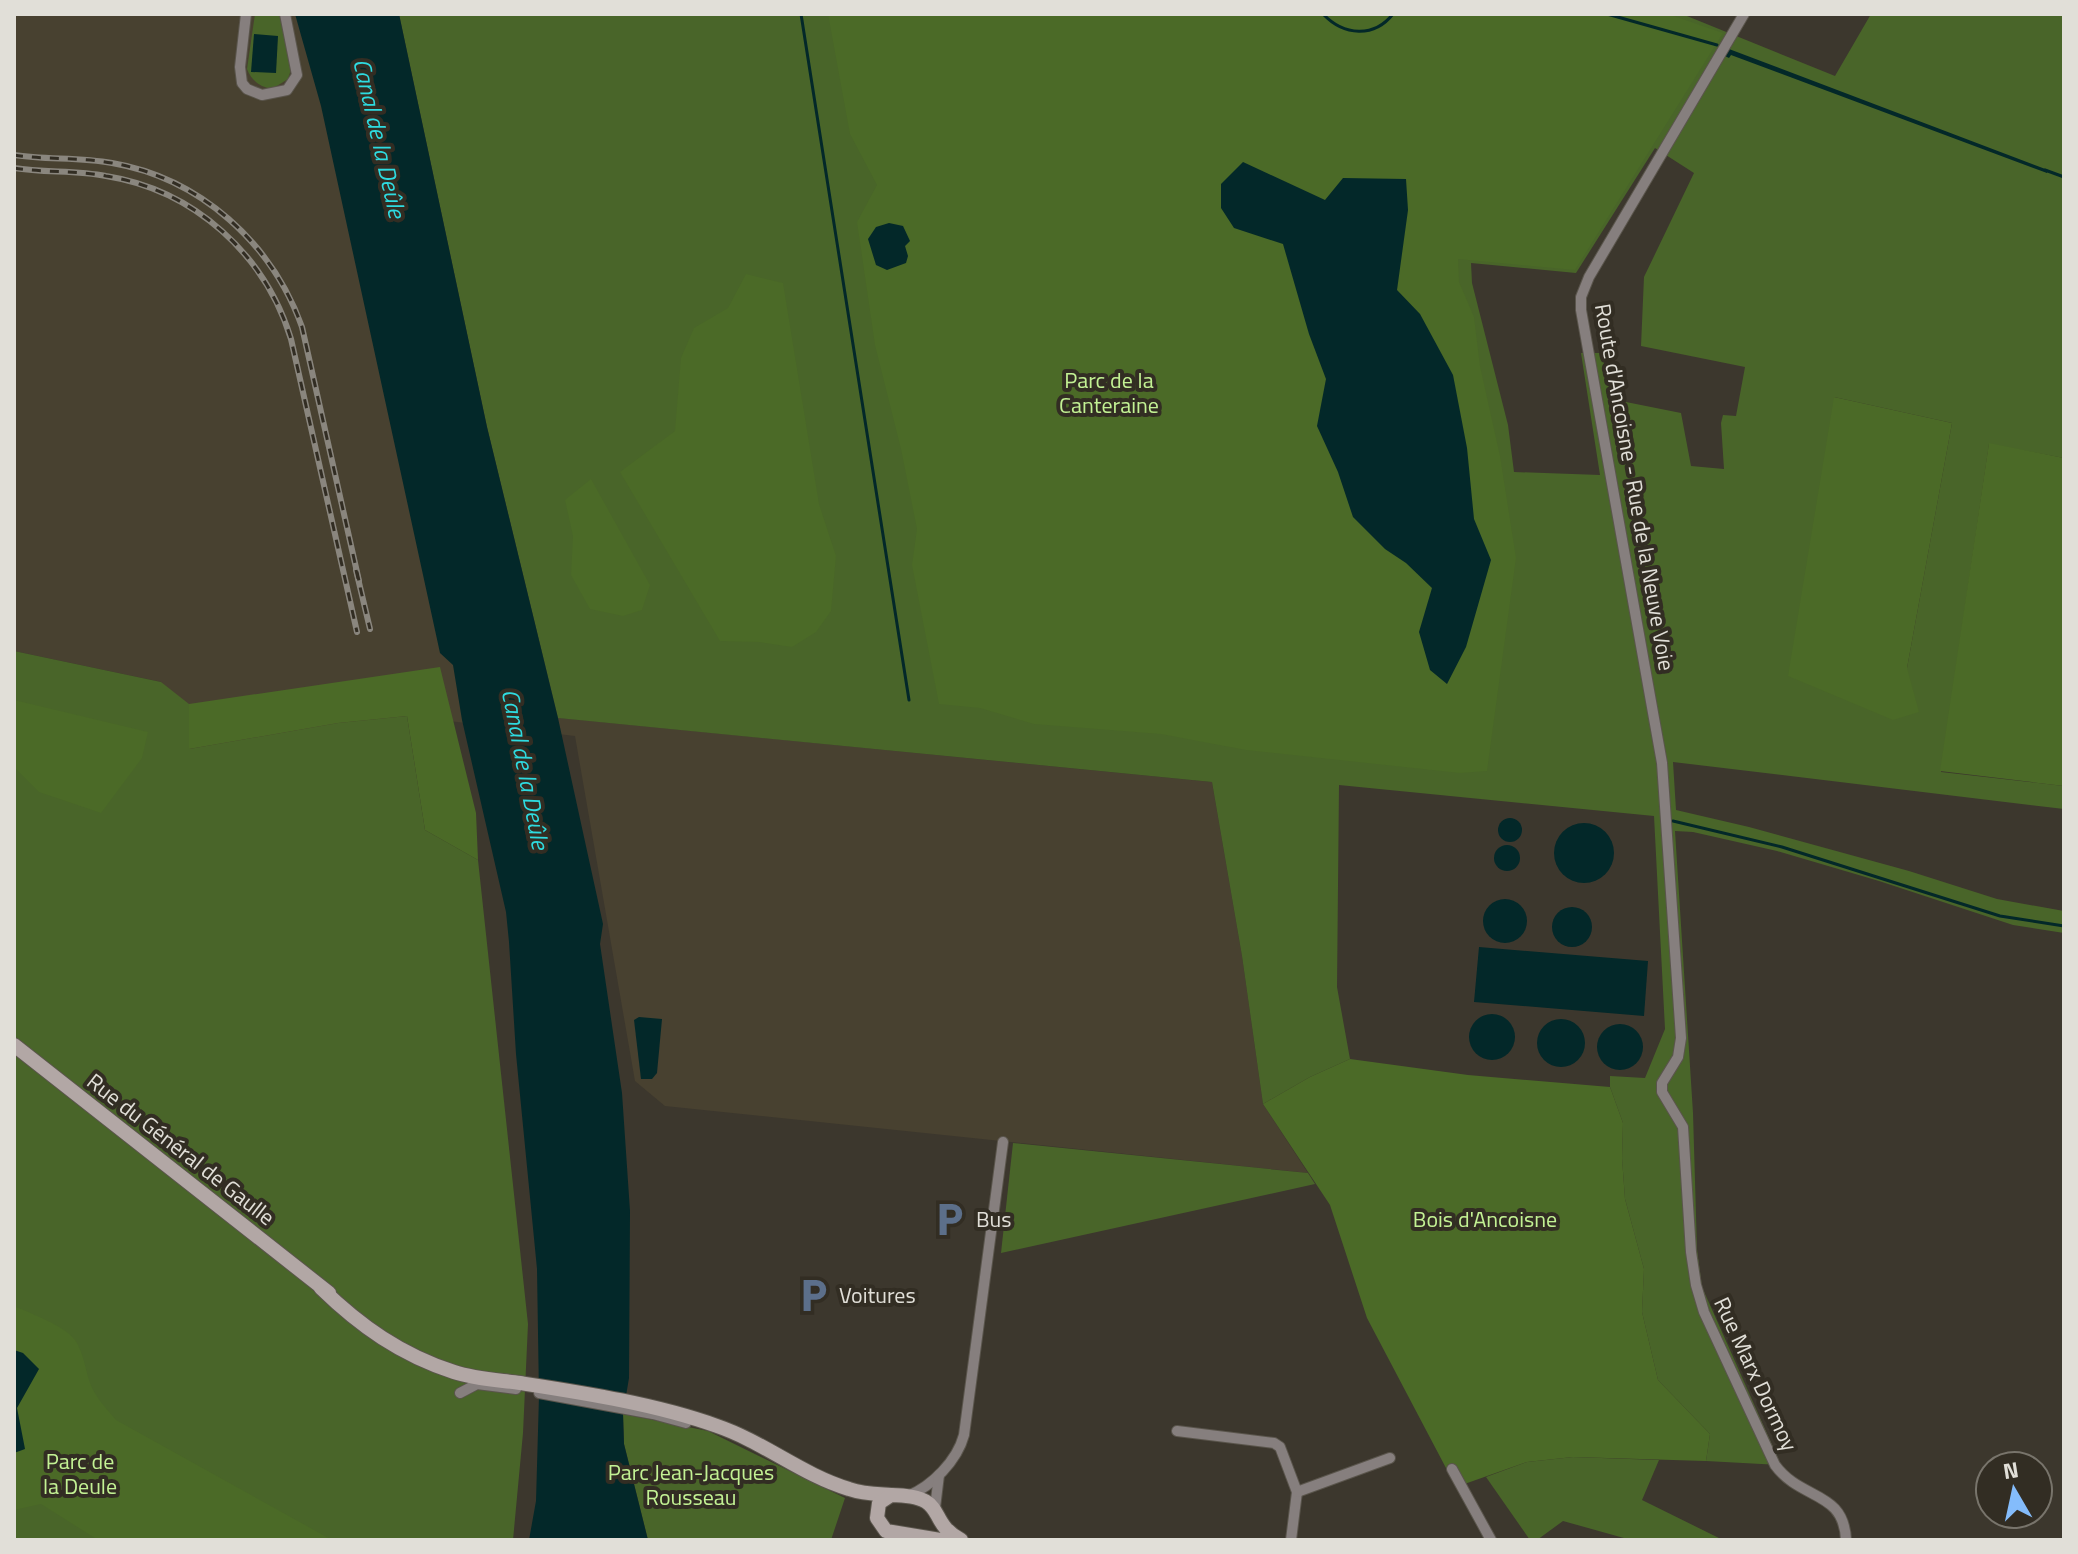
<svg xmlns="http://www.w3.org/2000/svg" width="2078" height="1554" font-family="'Titillium Web',sans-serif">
  <rect width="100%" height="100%" fill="#3c372d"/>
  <!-- built -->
  <path fill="#484130" d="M 14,14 L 366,14 L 560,718 L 1212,782 L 1242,956 L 1263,1104 L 1308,1173 L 665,1106 L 635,1081 L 575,736 L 407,716 L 189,749 L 161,682 L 14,651 Z"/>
  <!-- green -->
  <g fill="#496529" fill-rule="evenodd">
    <path d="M 255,14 L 279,14 L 292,66 L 288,79 L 272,89 C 260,87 251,80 247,69 Z"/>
    <path d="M 399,14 L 1682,14 L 1835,76 L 1871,14 L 2064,14 L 2064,458 L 1989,444 L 1941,772 L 2064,786 L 2064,809 L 1673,762 L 1676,810 L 1749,827 L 1909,871 L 1997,899 L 2064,911 L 2064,933 L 2013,925 L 1879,881 L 1777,851 L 1693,832 L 1675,831 L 1693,1113 L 1697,1249 L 1702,1287 L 1781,1465 L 1706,1461 L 1710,1434 L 1658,1380 L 1642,1312 L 1644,1269 L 1625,1199 L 1622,1158 L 1623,1123 L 1610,1087 L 1610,1076 L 1645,1078 L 1665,1029 L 1654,816 L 1339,785 L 1337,987 L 1350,1059 L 1310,1077 L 1263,1104 L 1242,956 L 1212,782 L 558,718 L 487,427 ZM 1655,148 L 1694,173 L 1644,277 L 1641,346 L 1745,367 L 1736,416 L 1723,415 L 1721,423 L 1724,469 L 1691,466 L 1681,413 L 1611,399 L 1602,353 L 1581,353 L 1600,475 L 1514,472 L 1508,425 L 1472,283 L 1471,263 L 1576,273 ZM 1834,397 L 1952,423 L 1907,668 Z"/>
    <path d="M 14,651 L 161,682 L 189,704 L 189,749 L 338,723 L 407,716 L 425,830 L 478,860 L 528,1324 L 523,1433 L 513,1540 L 14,1540 Z"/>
    <path d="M 1013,1143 L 1308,1173 L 1315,1184 L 1001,1253 Z"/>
    <path d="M 623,1414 L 708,1431 L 845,1498 L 831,1540 L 648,1540 L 624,1444 Z"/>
    <path d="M 1573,1457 L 1659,1460 L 1642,1500 L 1723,1540 L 1631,1540 L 1563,1521 L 1537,1540 L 1530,1540 L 1486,1477 L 1527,1462 Z"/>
  </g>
  <!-- forest -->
  <g fill="#4b6a27" fill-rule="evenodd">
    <path d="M 828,14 L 1668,14 L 1723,33 L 1575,270 L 1458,259 L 1459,282 L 1474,317 L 1480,366 L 1500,456 L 1516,558 L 1487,771 L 1460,773 L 1246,750 L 1161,734 L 1034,724 L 980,708 L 939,704 L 912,565 L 917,529 L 901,449 L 875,345 L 857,222 L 877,185 L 850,134 ZM 1243,162 L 1325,200 L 1408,210 L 1397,290 L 1420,314 L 1453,375 L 1467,448 L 1474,519 L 1490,560 L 1466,647 L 1447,684 L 1419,632 L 1432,588 L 1406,563 L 1385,549 L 1353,517 L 1338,472 L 1317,426 L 1326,379 L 1309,334 L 1283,244 ZM 889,223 L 903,225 L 910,241 L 887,270 L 876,265 Z"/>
    <path d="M 746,274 L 783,283 L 819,504 L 836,556 L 831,611 L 816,632 L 792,647 L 759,642 L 720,641 L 620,472 L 675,431 L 681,358 L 694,328 L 728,308 Z"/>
    <path d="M 1834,397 L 1952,423 L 1907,668 L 1919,712 L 1893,720 L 1788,676 Z"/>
    <path d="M 1989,443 L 2064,458 L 2064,786 L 1940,771 Z"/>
    <path d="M 591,479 L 650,585 L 642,610 L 623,616 L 590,609 L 571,575 L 573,536 L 565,500 Z"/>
    <path d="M 440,667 L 476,813 L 478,860 L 425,830 L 407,716 L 338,723 L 189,749 L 189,704 Z"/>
    <path d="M 14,700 L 148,732 L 142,758 L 101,813 L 39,792 L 14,767 Z"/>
    <path d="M 1350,1059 L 1468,1075 L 1610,1087 L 1623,1123 L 1622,1158 L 1625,1199 L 1644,1269 L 1642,1312 L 1658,1380 L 1710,1434 L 1706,1461 L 1573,1457 L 1527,1462 L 1456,1487 L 1367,1318 L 1330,1205 L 1263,1104 L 1310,1077 Z"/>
    <path d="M 14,1306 C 30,1313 65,1326 75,1340 C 84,1353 85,1369 90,1383 C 95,1397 106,1408 116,1420 L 332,1540 L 98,1540 L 41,1504 L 14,1510 L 14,1453 L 25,1449 L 17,1408 L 39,1369 L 23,1353 L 14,1350 Z"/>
  </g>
  <!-- water -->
  <g fill="#032829">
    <path d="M 295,14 L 399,14 L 487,427 L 558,718 L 603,924 L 600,944 L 622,1093 L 630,1211 L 629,1378 L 623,1414 L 624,1444 L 648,1540 L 529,1540 L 536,1501 L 539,1396 L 537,1269 L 516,1054 L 509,942 L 506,912 L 462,720 L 453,665 L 440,653 L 321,106 Z"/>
    <path d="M 254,34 L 278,36 L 276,73 L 251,72 Z"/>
    <path d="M 1729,49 L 2048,170 L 2047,173 L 1731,55 L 1729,58 L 1725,56 Z"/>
    <path d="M 1243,162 L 1325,200 L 1343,178 L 1406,179 L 1408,210 L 1397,290 L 1420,314 L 1453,375 L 1467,448 L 1474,519 L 1491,560 L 1466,647 L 1447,684 L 1430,670 L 1419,632 L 1432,588 L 1406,563 L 1385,549 L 1353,517 L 1338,472 L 1317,426 L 1326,379 L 1309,334 L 1283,244 L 1234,228 L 1221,208 L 1221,184 Z"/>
    <path d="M 889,223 L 903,226 L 910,241 L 905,246 L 908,256 L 906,263 L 887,270 L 876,265 L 868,239 L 876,227 Z"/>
    <circle cx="1510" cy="830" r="12"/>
    <circle cx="1584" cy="853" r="30"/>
    <circle cx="1507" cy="858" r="13"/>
    <circle cx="1505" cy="921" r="22"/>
    <circle cx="1572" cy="927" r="20"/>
    <path d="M 1479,947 L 1648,961 L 1644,1016 L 1474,1002 Z"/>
    <circle cx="1492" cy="1037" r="23"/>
    <path d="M 639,1017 L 662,1019 L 657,1073 L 652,1079 L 641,1079 L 634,1020 Z"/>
    <circle cx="1561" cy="1043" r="24"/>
    <circle cx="1620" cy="1047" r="23"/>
    <path d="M 14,1350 L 23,1353 L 39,1369 L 17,1408 L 25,1449 L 14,1453 Z"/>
  </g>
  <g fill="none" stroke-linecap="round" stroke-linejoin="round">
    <!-- stream -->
    <g stroke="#032829" stroke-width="3">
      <path d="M 801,14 L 909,700"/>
      <path d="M 1323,14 C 1344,36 1374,38 1393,14"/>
      <path d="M 1607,14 L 1717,45"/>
      <path d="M 2045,170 L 2064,177"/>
      <path d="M 1673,821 L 1782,847 L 2000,916 L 2064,926"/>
    </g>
    <defs>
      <g id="street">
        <path d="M 246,14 L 240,67 L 242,83 L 247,89 L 262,95 L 287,90 L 297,75 L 285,14"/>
        <path d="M 1744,14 L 1589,277 L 1581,297 L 1581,310 L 1662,763 L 1681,1038 L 1678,1057 L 1662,1083 L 1662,1092 L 1683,1127 L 1691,1252 L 1696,1285 L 1704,1312 L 1775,1465 C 1801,1501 1844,1490 1846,1540"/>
        <path d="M 460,1393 L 477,1384 L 516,1389"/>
        <path d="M 539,1393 L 653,1414 L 686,1423"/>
        <path d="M 1177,1431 L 1274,1443 L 1280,1447 L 1297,1492 L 1291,1540"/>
        <path d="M 1452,1469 L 1491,1540"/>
        <path d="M 1297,1492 L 1390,1458"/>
        <path d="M 908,1496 C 932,1486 957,1461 964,1435 L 1003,1142"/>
        <path d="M 935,1508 L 939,1475"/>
      </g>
      <g id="secondary">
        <path d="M 14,1045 L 329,1293"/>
        <path d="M 321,1288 C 360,1326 401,1355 454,1372 C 475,1379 498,1380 520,1383 C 584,1393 656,1404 717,1426 C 764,1442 802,1475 849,1489 C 863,1494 877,1494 891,1495"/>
        <path d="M 940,1540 L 886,1531 L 877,1518 L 879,1503 L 891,1495 C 951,1496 924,1520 961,1540"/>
      </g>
    </defs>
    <!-- street casing -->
    <use href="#street" stroke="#5a554c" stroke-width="12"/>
    <!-- secondary casing -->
    <use href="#secondary" stroke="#5a554c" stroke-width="16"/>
    <!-- street -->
    <use href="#street" stroke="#867f7e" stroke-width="10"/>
    <!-- secondary -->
    <use href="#secondary" stroke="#b2a7a5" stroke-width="14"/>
    <defs>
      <g id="rail">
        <path d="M 14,155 C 46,160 79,157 112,163 C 200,178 272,243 302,327 L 359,581"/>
        <path d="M 14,168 C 45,173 76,170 106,176 C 194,190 265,254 291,339 L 357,632"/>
        <path d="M 356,570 L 370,629"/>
      </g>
    </defs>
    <!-- rail casing -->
    <use href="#rail" stroke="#8a867e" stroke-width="6"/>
    <!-- rail -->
    <use href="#rail" stroke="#322d23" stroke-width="3" stroke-dasharray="9" stroke-linecap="butt"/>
  </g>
  <!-- icons -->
  <defs>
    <symbol id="parking-bare" viewBox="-9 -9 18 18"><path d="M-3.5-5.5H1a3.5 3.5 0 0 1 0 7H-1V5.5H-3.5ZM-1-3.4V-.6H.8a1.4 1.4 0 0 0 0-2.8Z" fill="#5c6f8a" stroke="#322d23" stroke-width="2.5" paint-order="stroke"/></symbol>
  </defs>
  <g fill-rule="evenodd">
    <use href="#parking-bare" x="924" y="1194" width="51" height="51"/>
    <use href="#parking-bare" x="788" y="1270" width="51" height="51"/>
  </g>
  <g text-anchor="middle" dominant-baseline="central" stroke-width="8" stroke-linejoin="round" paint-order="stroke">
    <!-- park labels -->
    <g font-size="22" fill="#c3f294" stroke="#322d23">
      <text x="1109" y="380">Parc de la<tspan x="1109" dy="25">Canteraine</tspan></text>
      <text x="1485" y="1219">Bois d'Ancoisne</text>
      <text x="80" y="1461">Parc de<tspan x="80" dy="25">la Deule</tspan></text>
      <text x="691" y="1472">Parc Jean-Jacques<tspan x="691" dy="25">Rousseau</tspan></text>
    </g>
    <!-- street labels -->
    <g font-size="22" fill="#e1dfd8" stroke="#322d23">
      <text transform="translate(1635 487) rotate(80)">Route d'Ancoisne - Rue de la Neuve Voie</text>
      <text transform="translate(181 1149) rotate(38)">Rue du Général de Gaulle</text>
      <text transform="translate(1756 1374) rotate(65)">Rue Marx Dormoy</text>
    </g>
    <!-- poi labels -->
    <g font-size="22" fill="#e1dfd8" stroke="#322d23" text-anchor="start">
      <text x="976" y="1219">Bus</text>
      <text x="839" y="1295">Voitures</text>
    </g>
    <!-- water labels -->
    <g font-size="24" font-style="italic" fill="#2edbe0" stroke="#322d23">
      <text transform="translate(380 138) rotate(77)">Canal de la Deûle</text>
      <text transform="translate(526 769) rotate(79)">Canal de la Deûle</text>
    </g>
  </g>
  <!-- border -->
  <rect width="2078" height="1554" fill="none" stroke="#e1dfd8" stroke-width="32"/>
  <!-- north arrow -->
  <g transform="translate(2014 1490) rotate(351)"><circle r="38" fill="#322d23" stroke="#78746b" stroke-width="2"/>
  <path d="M0-6L14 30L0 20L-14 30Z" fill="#84bcfb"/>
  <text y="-12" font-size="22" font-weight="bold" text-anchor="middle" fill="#e1dfd8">N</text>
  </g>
</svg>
